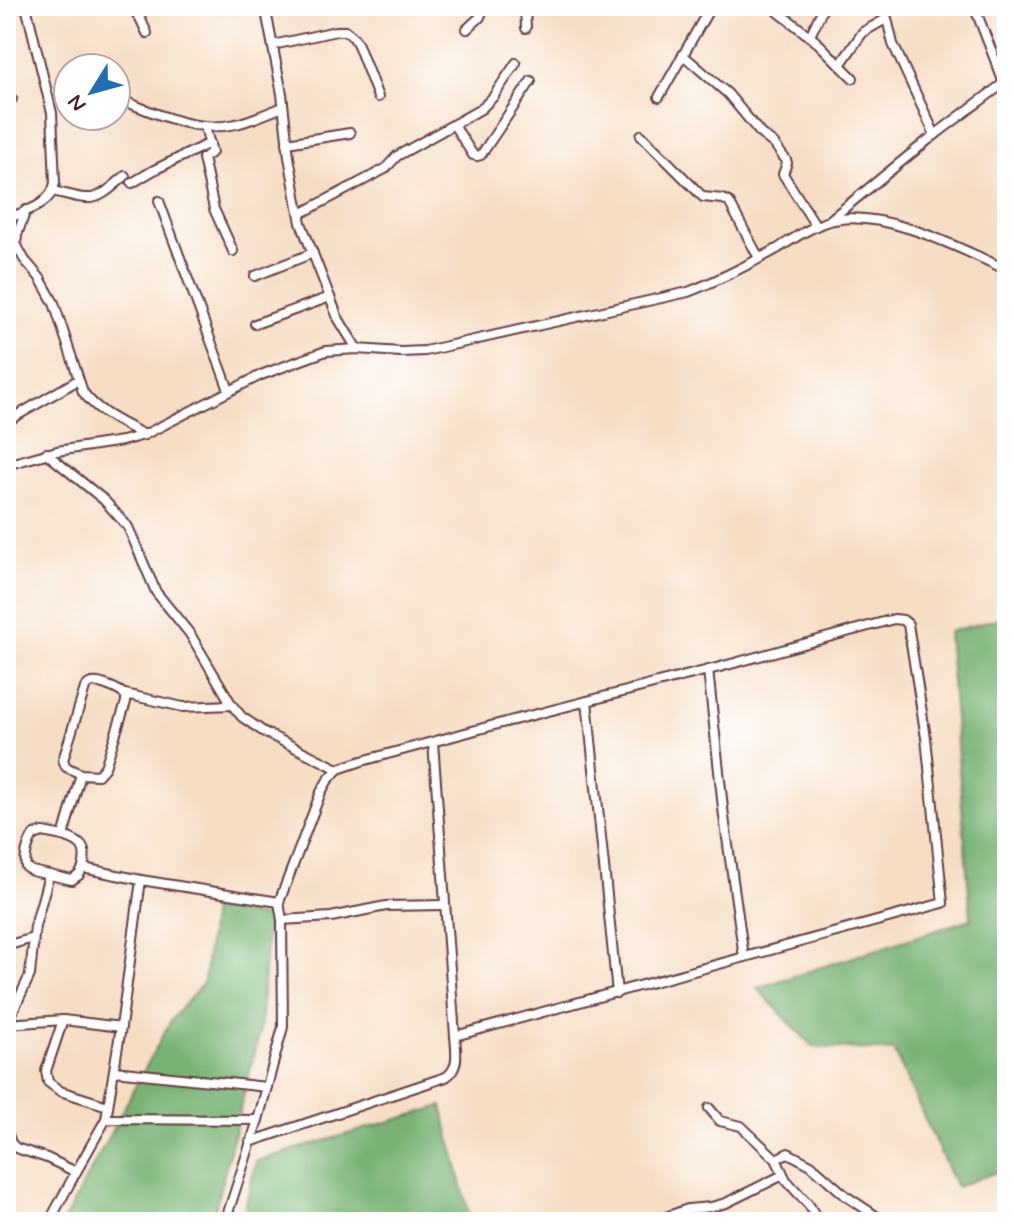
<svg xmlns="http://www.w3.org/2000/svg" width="1013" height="1228" font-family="Mynerve,sans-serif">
  <rect width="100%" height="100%" fill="#fff"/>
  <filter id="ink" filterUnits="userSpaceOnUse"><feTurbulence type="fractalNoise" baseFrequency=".0125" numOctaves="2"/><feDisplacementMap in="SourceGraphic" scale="16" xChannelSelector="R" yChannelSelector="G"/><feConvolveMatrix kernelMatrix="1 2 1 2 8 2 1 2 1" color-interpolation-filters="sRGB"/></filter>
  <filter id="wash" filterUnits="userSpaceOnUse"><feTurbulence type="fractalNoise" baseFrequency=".006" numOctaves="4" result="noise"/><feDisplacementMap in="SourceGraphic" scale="32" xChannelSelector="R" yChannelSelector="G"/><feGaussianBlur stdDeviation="1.8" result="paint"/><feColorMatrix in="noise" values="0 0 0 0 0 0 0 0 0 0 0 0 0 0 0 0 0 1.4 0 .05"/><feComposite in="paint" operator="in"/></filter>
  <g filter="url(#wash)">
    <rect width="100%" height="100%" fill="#f6dec5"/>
    <!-- forest -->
    <g fill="#77b272" stroke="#60684e" stroke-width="2">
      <path d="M 1007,616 L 1007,1168 L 956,1187 L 894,1051 L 813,1047 L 757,988 L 971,919 L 948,632 Z"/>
      <path d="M 212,908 L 268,918 L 260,1030 L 212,1222 L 63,1222 L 171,1020 L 204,982 Z"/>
      <path d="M 442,1106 L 471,1222 L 242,1222 L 256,1161 Z"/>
    </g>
  </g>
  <g filter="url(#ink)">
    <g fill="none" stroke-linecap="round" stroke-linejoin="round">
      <defs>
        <g id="street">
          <path d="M 130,6 L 140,18 L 147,33"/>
          <path d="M 265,6 L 282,94 L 289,157 L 301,223 L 338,318 L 357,349"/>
          <path d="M 525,6 L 526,28"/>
          <path d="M 771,6 L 818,43 L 853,78"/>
          <path d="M 884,6 L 893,44 L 935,135"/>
          <path d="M 974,6 L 1004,83 L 1007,100"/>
          <path d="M 467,29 L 480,17 L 484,6"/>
          <path d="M 810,36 L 824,6"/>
          <path d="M 273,45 L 336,31 L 346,31 L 354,38 L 358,45 L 378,97"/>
          <path d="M 683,55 L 728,94 L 761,134 L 774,144 L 786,160 L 787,163 L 783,174 L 816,226"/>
          <path d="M 840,65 L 863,32 L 886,19"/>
          <path d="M 659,97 L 711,6"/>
          <path d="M 116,98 C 154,112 195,134 236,124 C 252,120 268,113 283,107"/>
          <path d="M 6,100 L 12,99"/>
          <path d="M 454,125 L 473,155 L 477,156 L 481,155 L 531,81"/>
          <path d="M 205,127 L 212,152 L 203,158 L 214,209 L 233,251"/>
          <path d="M 641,135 L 703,197 L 723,199 L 729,202 L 759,258"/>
          <path d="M 287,143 L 350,133"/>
          <path d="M 132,183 L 154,170 L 210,143"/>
          <path d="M 53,191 C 94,201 93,204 125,176"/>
          <path d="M 159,201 L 229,390"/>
          <path d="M 26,210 L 17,235 L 16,244 L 24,259 L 40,278 L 54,303 L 83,392 C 98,413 123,423 144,435"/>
          <path d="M 300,214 L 385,169 L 397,156 L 481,109 L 493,97 L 516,63"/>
          <path d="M 6,219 C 25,211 51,206 55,183 L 52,113 L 26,6"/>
          <path d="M 831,219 L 928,140 L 1004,83"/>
          <path d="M 255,276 L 313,253"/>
          <path d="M 255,324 L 330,297"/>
          <path d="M 6,422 L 78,380"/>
          <path d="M 46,453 L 104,500 L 128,527 L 156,592 L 190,634 L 232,705 L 242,717 L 264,732 L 338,769"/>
          <path d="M 6,465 L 57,451 L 122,441 L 144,435 L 261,375 L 326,351 L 357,349 L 401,352 L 425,351 L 688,292 C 719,280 748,265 777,249 C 793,239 808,228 826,222 C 877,205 960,248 1007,270"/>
          <path d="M 708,670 L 724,817 L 744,957"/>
          <path d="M 125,694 L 183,707 L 232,705"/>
          <path d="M 587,701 L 617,993"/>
          <path d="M 433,742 L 455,1036"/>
          <path d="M 81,774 L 66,767 L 63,760 L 85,688 C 86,687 87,685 89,684 C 97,679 120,690 126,696 L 126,702 L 105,767 L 98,775 L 81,774 L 63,836 C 82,842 88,847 83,868 L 141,880 L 279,902"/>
          <path d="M 63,836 L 43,832 L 34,835 C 28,843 24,857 26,867 L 32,871 L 72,880 L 79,875 L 83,868"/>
          <path d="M 282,920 L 331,917 L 386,906 L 445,905"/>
          <path d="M 6,946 L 33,938"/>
          <path d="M 63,1020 L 46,1071 L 48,1082 L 60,1091 L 108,1106"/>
          <path d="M 7,1024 L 30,975 L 35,926 L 49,875"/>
          <path d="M 7,1024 L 63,1020 L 121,1027"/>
          <path d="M 114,1071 L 267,1087"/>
          <path d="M 709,1108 L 720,1121 L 741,1126 L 776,1159 L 786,1180 L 809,1205 L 819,1222"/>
          <path d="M 106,1119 L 121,1027 L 141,880"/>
          <path d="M 6,1129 L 11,1143 L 16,1148 L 47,1158 L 76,1172 L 106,1119 L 258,1120"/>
          <path d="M 776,1159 L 788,1153 L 811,1165 L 846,1196 L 885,1222"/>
          <path d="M 49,1222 L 76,1172"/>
          <path d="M 225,1222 L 258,1120 L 283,1027 L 282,920 L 279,902 L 321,792 L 328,780 L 338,769 L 362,761 L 498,724 L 720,667 L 894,619 L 903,620 L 908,624 L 926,738 L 943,903 L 455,1036 C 456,1051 460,1068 446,1077 L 250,1142"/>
          <path d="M 652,1222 L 688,1209 L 711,1207 L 726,1203 L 783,1175"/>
        </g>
      </defs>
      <!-- street casing -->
      <use href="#street" stroke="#643c42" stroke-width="12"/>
      <!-- street -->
      <use href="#street" stroke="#fff" stroke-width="8"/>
    </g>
  </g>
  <!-- margin -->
  <rect width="1013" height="1228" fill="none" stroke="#fff" stroke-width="32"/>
  <!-- north arrow -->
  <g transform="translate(92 92) rotate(233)"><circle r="38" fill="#ffffff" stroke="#b7a5aa" stroke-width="2"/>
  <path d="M0-6L14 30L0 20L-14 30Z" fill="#1f6fb2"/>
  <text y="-12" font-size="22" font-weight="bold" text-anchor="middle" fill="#4a1f2b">N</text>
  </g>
</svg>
